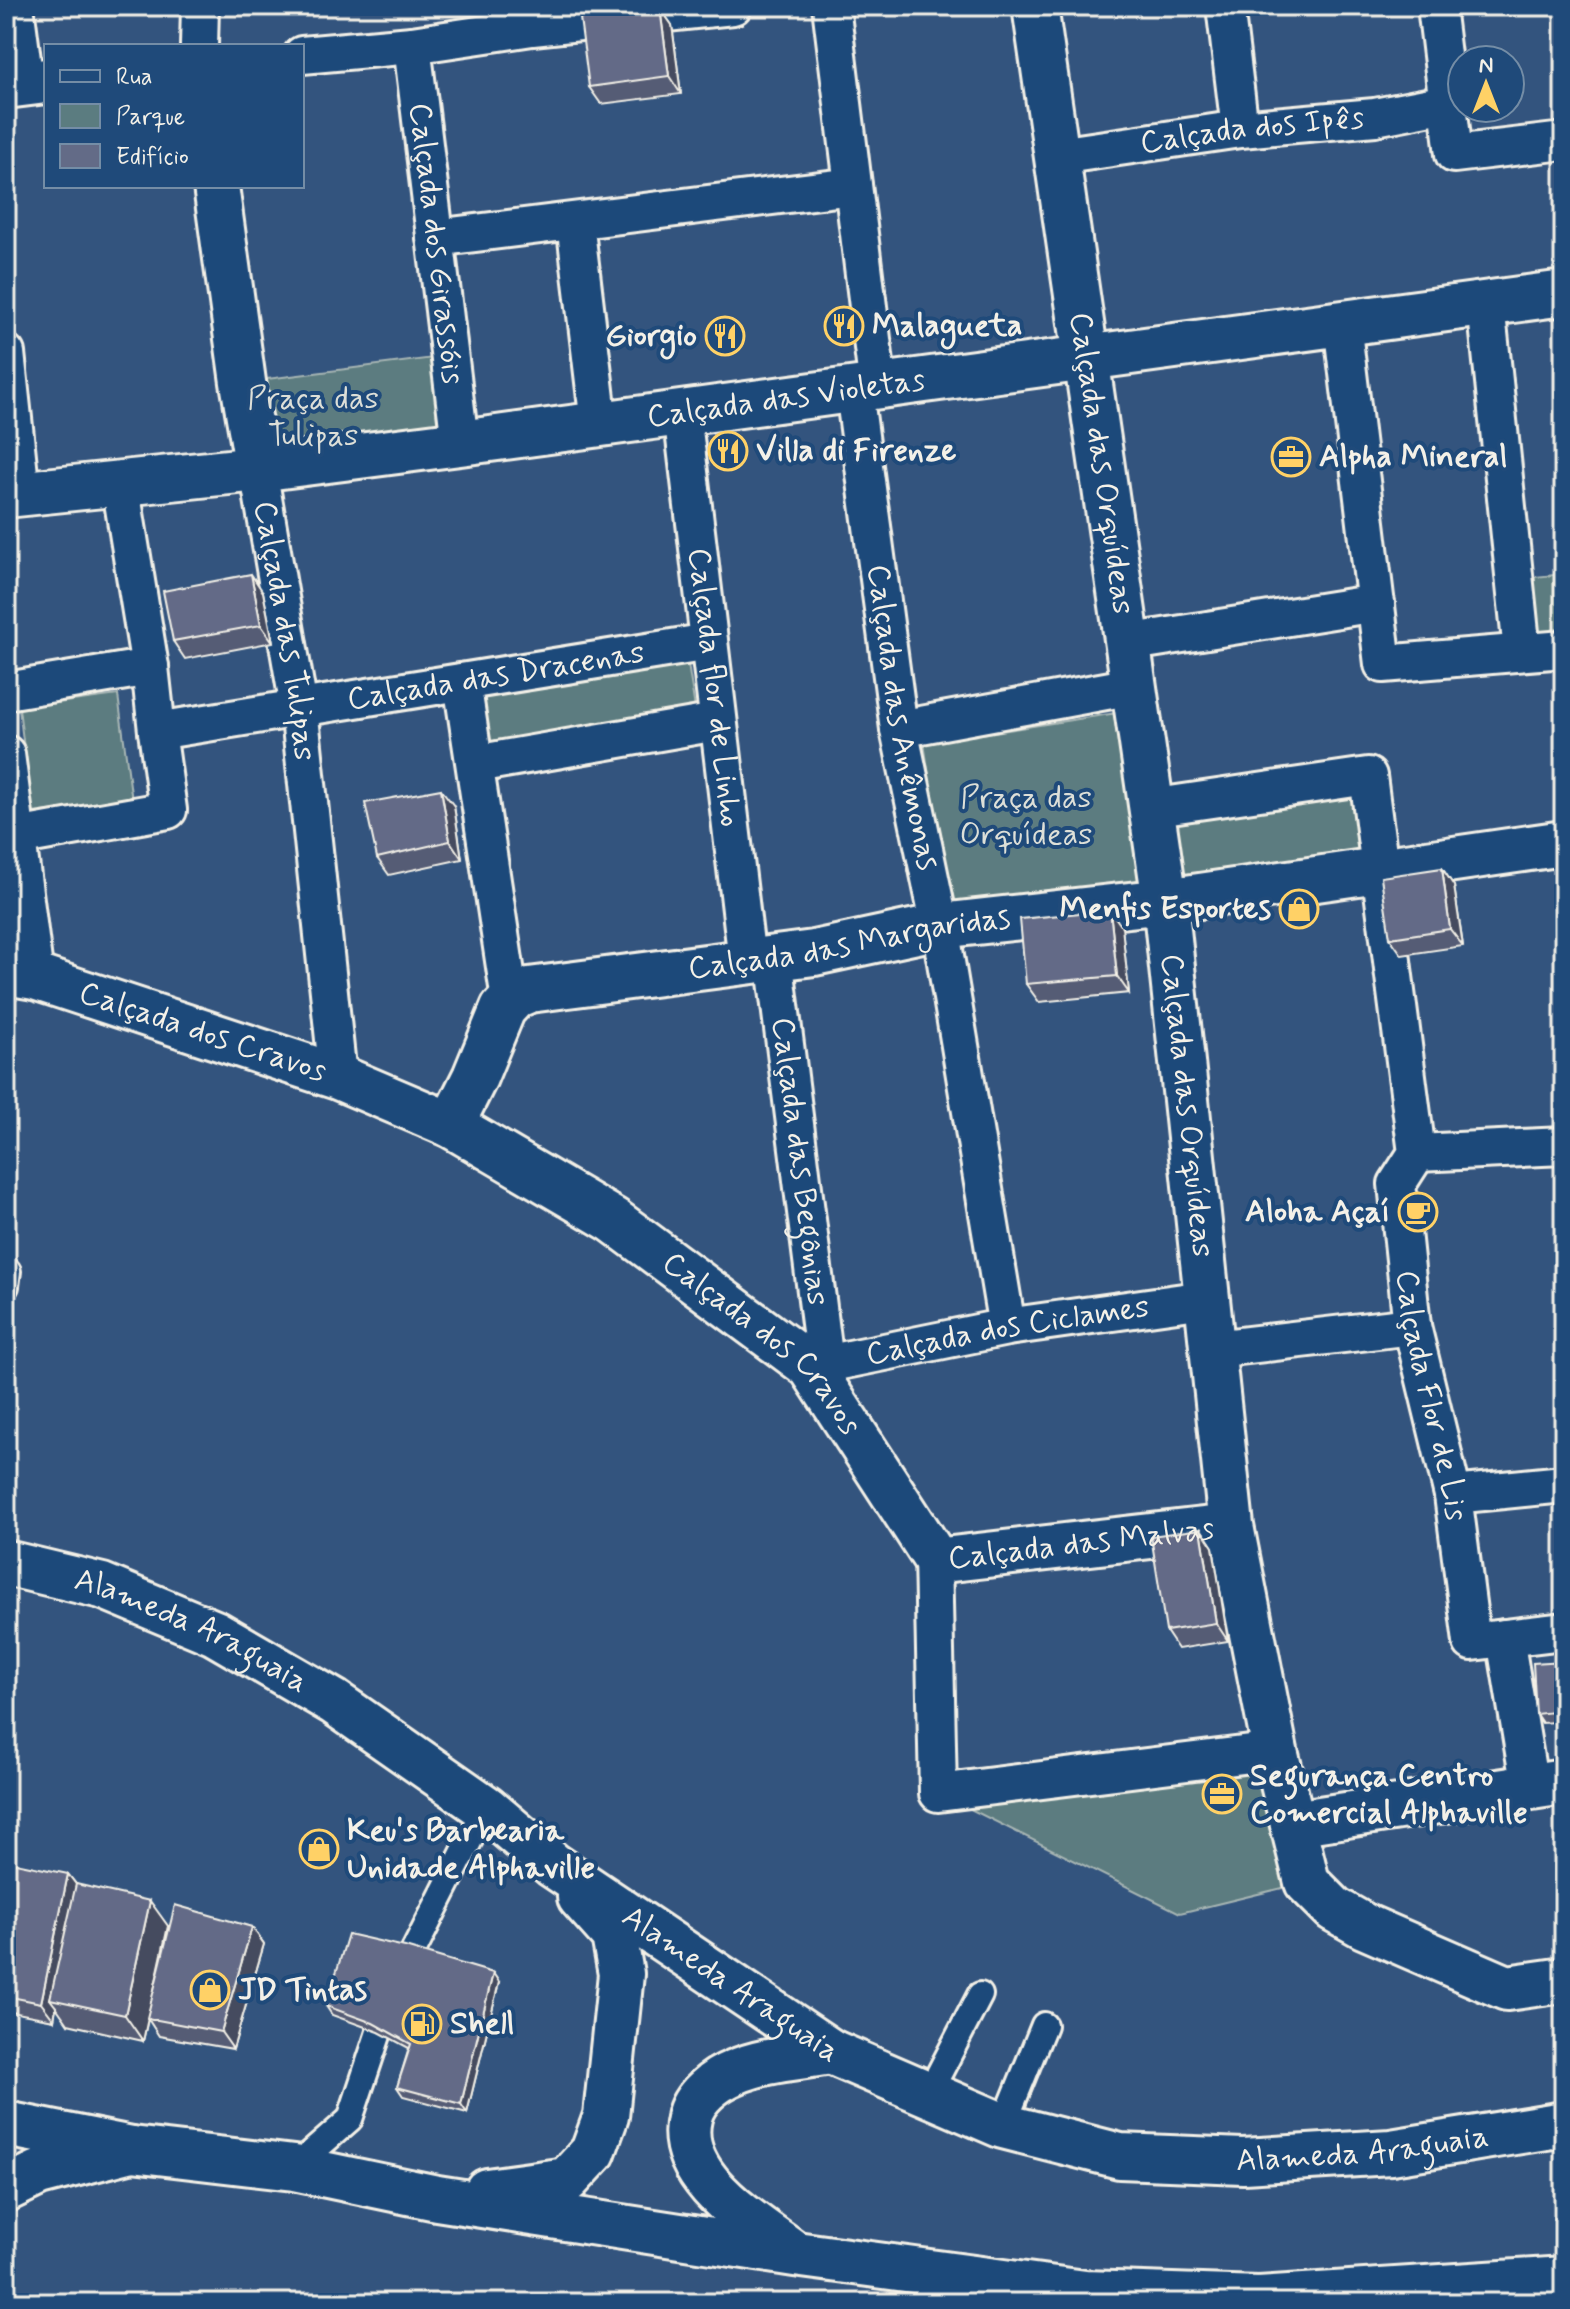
<svg xmlns="http://www.w3.org/2000/svg" width="1570" height="2309" font-family="Mynerve,sans-serif">
  <rect width="100%" height="100%" fill="#33547e"/>
  <filter id="ink" filterUnits="userSpaceOnUse"><feTurbulence type="fractalNoise" baseFrequency=".0125" numOctaves="2"/><feDisplacementMap in="SourceGraphic" scale="16" xChannelSelector="R" yChannelSelector="G"/><feConvolveMatrix kernelMatrix="1 2 1 2 8 2 1 2 1" color-interpolation-filters="sRGB"/></filter>
  <g filter="url(#ink)">
    <!-- green -->
    <g fill="#5b7c80" stroke="#a8b6b4" stroke-width="2">
      <path d="M 449,356 L 460,443 L 258,469 L 243,382 Z"/>
      <path d="M 1564,574 L 1564,649 L 1522,652 L 1514,579 Z"/>
      <path d="M 687,658 L 695,708 L 489,750 L 478,693 Z"/>
      <path d="M 118,695 L 132,801 L 32,813 L 19,708 Z"/>
      <path d="M 1117,713 L 1144,887 L 951,918 L 924,743 Z"/>
      <path d="M 1357,789 L 1364,863 L 1179,886 L 1175,809 Z"/>
      <path d="M 1275,1751 L 1307,1882 L 1180,1913 L 938,1793 Z"/>
    </g>
    <g fill="none" stroke-linecap="round" stroke-linejoin="round">
      <defs>
        <g id="service">
          <path d="M 6,1286 L 8,1271"/>
          <path d="M 411,1956 L 486,1808"/>
          <path d="M 928,2095 L 980,1995"/>
          <path d="M 1003,2126 L 1044,2025"/>
          <path d="M 294,2168 L 350,2119 L 379,2032"/>
        </g>
        <g id="pedestrian">
          <path d="M 15,6 L 25,83"/>
          <path d="M 831,6 L 878,388"/>
          <path d="M 1225,6 L 1240,129"/>
          <path d="M 1436,6 L 1454,154 L 1564,141"/>
          <path id="s1" d="M 412,45 L 460,443"/>
          <path d="M 199,46 L 200,6"/>
          <path d="M 302,55 L 412,45 L 532,27 L 733,6"/>
          <path id="s2" d="M 1058,156 L 1240,129 L 1375,117 L 1447,103"/>
          <path d="M 575,222 L 599,424"/>
          <path d="M 435,238 L 853,186"/>
          <path d="M 1486,304 L 1522,652"/>
          <path d="M 1342,323 L 1383,664 L 1564,649"/>
          <path d="M 6,353 L 21,493"/>
          <path id="s3" d="M 854,391 L 899,729 L 940,926 L 1007,1327"/>
          <path id="s4" d="M 682,413 L 747,961"/>
          <path id="s5" d="M 258,469 L 299,708 L 338,1077"/>
          <path id="s6" d="M 120,483 L 150,667 L 157,731 L 709,642"/>
          <path d="M 1126,643 L 1376,603"/>
          <path d="M 462,682 L 510,1000"/>
          <path d="M 6,691 L 150,667"/>
          <path d="M 899,729 L 1133,686"/>
          <path d="M 6,754 L 35,977"/>
          <path d="M 475,764 L 717,722"/>
          <path id="s7" d="M 1150,808 L 1368,776 L 1417,1153 L 1397,1184 L 1412,1326 L 1453,1495 L 1472,1642 L 1564,1631"/>
          <path d="M 16,837 L 168,810 L 157,731"/>
          <path id="s8" d="M 774,957 L 825,1363"/>
          <path d="M 1417,1153 L 1564,1146"/>
          <path d="M 1214,1349 L 1412,1326"/>
          <path id="s9" d="M 811,1367 L 1007,1327 L 1205,1299"/>
          <path d="M 1453,1495 L 1564,1484"/>
          <path d="M 933,1555 L 938,1793 L 1275,1751"/>
          <path d="M 1505,1638 L 1530,1788"/>
        </g>
        <g id="minor">
          <path id="s10" d="M 1035,6 L 1165,901 L 1231,1526 L 1275,1751 L 1307,1882 L 1334,1909 L 1364,1926 L 1507,1988 L 1564,1980"/>
          <path d="M 6,86 L 46,81"/>
          <path d="M 216,186 L 243,382 L 258,469"/>
          <path id="s11" d="M 6,495 L 258,469 L 460,443 L 1564,293"/>
          <path id="s12" d="M 6,972 L 35,977 L 338,1077 L 451,1125 L 613,1220 L 811,1367 L 933,1555 L 943,1560 L 1229,1527"/>
          <path id="s13" d="M 451,1125 L 475,1077 L 503,1009 L 515,996 L 529,990 L 814,953 L 940,926 L 1165,901 L 1564,843"/>
          <path d="M 1293,1823 L 1564,1782"/>
        </g>
        <path id="tertiary" d="M 6,2189 L 39,2173 L 132,2149"/>
        <g id="secondary">
          <path id="s14" d="M 6,1563 L 102,1586 L 215,1633 L 334,1702 L 486,1808 L 553,1865 L 831,2052 L 1003,2126 L 1120,2156 L 1243,2161 L 1391,2152 L 1564,2124"/>
          <path d="M 6,2124 L 132,2149 L 294,2168 L 437,2198 L 795,2254 L 1085,2293 L 1259,2299 L 1564,2279"/>
          <path d="M 487,2191 L 567,2180 L 593,2152 L 606,2116 L 621,1974 L 614,1935 L 580,1897"/>
          <path d="M 791,2251 C 751,2221 675,2177 689,2118 C 693,2097 715,2080 735,2072 C 765,2059 799,2058 831,2052"/>
        </g>
      </defs>
      <!-- service casing -->
      <use href="#service" stroke="#f4f1e8" stroke-width="30"/>
      <!-- pedestrian casing -->
      <use href="#pedestrian" stroke="#f4f1e8" stroke-width="42"/>
      <!-- minor casing -->
      <use href="#minor" stroke="#f4f1e8" stroke-width="50"/>
      <!-- tertiary casing -->
      <use href="#tertiary" stroke="#f4f1e8" stroke-width="50"/>
      <!-- secondary casing -->
      <use href="#secondary" stroke="#f4f1e8" stroke-width="50"/>
      <!-- service -->
      <use href="#service" stroke="#1f4a7a" stroke-width="24"/>
      <!-- pedestrian -->
      <use href="#pedestrian" stroke="#1f4a7a" stroke-width="36"/>
      <!-- minor -->
      <use href="#minor" stroke="#1f4a7a" stroke-width="44"/>
      <!-- tertiary -->
      <use href="#tertiary" stroke="#1f4a7a" stroke-width="44"/>
      <!-- secondary -->
      <use href="#secondary" stroke="#1f4a7a" stroke-width="44"/>
    </g>
    <!-- wall -->
    <g fill="#555c74" stroke="#f4f1e8" stroke-width="2">
      <path d="M 660,8 L 672,25 L 681,94 L 601,104 L 589,87 Z"/>
      <path d="M 263,592 L 273,642 L 185,659 L 173,641 Z"/>
      <path d="M 454,806 L 462,859 L 389,875 L 377,858 Z"/>
      <path d="M 1442,868 L 1454,886 L 1463,946 L 1402,955 L 1390,938 Z"/>
      <path d="M 1122,927 L 1129,993 L 1039,1002 L 1026,984 Z"/>
      <path d="M 1201,1529 L 1213,1547 L 1228,1641 L 1178,1649 L 1166,1631 Z"/>
      <path d="M 1564,1661 L 1564,1736 L 1561,1736 L 1555,1727 L 1554,1722 L 1542,1723 L 1536,1714 Z"/>
      <path d="M 68,1874 L 76,1884 L 168,1926 L 156,1983 L 252,1927 L 264,1944 L 233,2049 L 159,2036 L 148,2019 L 143,2041 L 68,2024 L 56,2007 L 54,2020 L 6,2011 L 6,1888 Z"/>
      <path d="M 499,1982 L 467,2113 L 403,2096 L 397,2087 L 409,2048 L 379,2032 L 332,2015 L 326,2006 Z"/>
    </g>
    <!-- shaded-wall -->
    <g fill="#454b5e" stroke="#f4f1e8" stroke-width="2">
      <path d="M 660,8 L 672,25 L 681,94 L 669,76 Z"/>
      <path d="M 251,574 L 263,592 L 273,642 L 261,625 Z"/>
      <path d="M 441,789 L 454,806 L 462,859 L 450,841 Z"/>
      <path d="M 1442,868 L 1454,886 L 1463,946 L 1450,929 Z"/>
      <path d="M 1110,910 L 1122,927 L 1129,993 L 1117,976 Z"/>
      <path d="M 1201,1529 L 1213,1547 L 1228,1641 L 1216,1623 Z"/>
      <path d="M 68,1874 L 81,1891 L 50,1999 L 56,2007 L 54,2020 L 41,2003 Z"/>
      <path d="M 150,1901 L 168,1926 L 143,2041 L 125,2015 Z"/>
      <path d="M 252,1927 L 264,1944 L 233,2049 L 221,2032 Z"/>
      <path d="M 493,1973 L 499,1982 L 467,2113 L 461,2104 Z"/>
    </g>
    <!-- building -->
    <g fill="#636b87" stroke="#f4f1e8" stroke-width="2">
      <path d="M 660,8 L 669,76 L 589,87 L 580,18 Z"/>
      <path d="M 251,574 L 261,625 L 173,641 L 163,591 Z"/>
      <path d="M 441,789 L 450,841 L 377,858 L 365,803 Z"/>
      <path d="M 1442,868 L 1450,929 L 1390,938 L 1381,877 Z"/>
      <path d="M 1110,910 L 1117,976 L 1026,984 L 1020,919 Z"/>
      <path d="M 1201,1529 L 1216,1623 L 1166,1631 L 1151,1536 Z"/>
      <path d="M 1564,1661 L 1564,1727 L 1555,1727 L 1553,1712 L 1536,1714 L 1533,1663 Z"/>
      <path d="M 11,1862 L 68,1874 L 41,2003 L 6,1996 L 6,1888 Z"/>
      <path d="M 76,1884 L 150,1901 L 125,2015 L 50,1999 Z"/>
      <path d="M 175,1905 L 252,1927 L 221,2032 L 147,2018 Z"/>
      <path d="M 348,1934 L 405,1947 L 493,1973 L 461,2104 L 397,2087 L 411,2044 L 373,2023 L 326,2006 Z"/>
    </g>
  </g>
  <!-- icons -->
  <defs>
    <symbol id="restaurant-ring" viewBox="-11 -11 22 22"><circle r="9.5" fill="#1f4a7a" stroke="#ffd166" stroke-width="1.5"/><path d="M-5-6h1v4h1v-4h1v4h1v-4h1v5L-1.5 .5V6h-2V.5L-5-1ZM5-6V6H3V1.5H1.5Q1.5-4 5-6Z" fill="#ffd166"/></symbol>
    <symbol id="office-ring" viewBox="-11 -11 22 22"><circle r="9.5" fill="#1f4a7a" stroke="#ffd166" stroke-width="1.5"/><path d="M-6-3h4V-5.5h4V-3h4V5H-6ZM-1-4.5V-3h2v-1.5ZM-6 0V1H6V0Z" fill="#ffd166"/></symbol>
    <symbol id="shop-ring" viewBox="-11 -11 22 22"><circle r="9.5" fill="#1f4a7a" stroke="#ffd166" stroke-width="1.5"/><path d="M-5-2.5h2.3a2.7 3.5 0 0 1 5.4 0H5L5.5 6h-11ZM-1.5-2.5h3a1.5 2.3 0 0 0-3 0Z" fill="#ffd166"/></symbol>
    <symbol id="cafe-ring" viewBox="-11 -11 22 22"><circle r="9.5" fill="#1f4a7a" stroke="#ffd166" stroke-width="1.5"/><path d="M-5.5-4.5H6V0H3Q3 3.5 0 3.5H-2.5Q-5.5 3.5-5.5 0ZM3-3.2v2h1.7v-2ZM-6 4.5H4V6H-6Z" fill="#ffd166"/></symbol>
    <symbol id="fuel-ring" viewBox="-11 -11 22 22"><circle r="9.5" fill="#1f4a7a" stroke="#ffd166" stroke-width="1.5"/><path d="M-5.5-6h7V0h2V4h1.3V-2.5L3-4.5l.8-.8L6-3V5H2.5V1h-1V6h-7ZM-4.2-4.7v3.2H.2V-4.7Z" fill="#ffd166"/></symbol>
  </defs>
  <g fill-rule="evenodd">
    <use href="#restaurant-ring" x="822" y="304" width="44" height="44"/>
    <use href="#restaurant-ring" x="703" y="314" width="44" height="44"/>
    <use href="#restaurant-ring" x="706" y="429" width="44" height="44"/>
    <use href="#office-ring" x="1269" y="435" width="44" height="44"/>
    <use href="#shop-ring" x="1277" y="887" width="44" height="44"/>
    <use href="#cafe-ring" x="1396" y="1190" width="44" height="44"/>
    <use href="#office-ring" x="1200" y="1772" width="44" height="44"/>
    <use href="#shop-ring" x="297" y="1827" width="44" height="44"/>
    <use href="#shop-ring" x="188" y="1968" width="44" height="44"/>
    <use href="#fuel-ring" x="400" y="2002" width="44" height="44"/>
  </g>
  <g text-anchor="middle" dominant-baseline="central" stroke-width="8" stroke-linejoin="round" paint-order="stroke">
    <!-- street labels -->
    <g font-size="32" fill="#f4f1e8" stroke="#1f4a7a">
      <text stroke="none"><textPath href="#s2" startOffset="196">Calçada dos Ipês</textPath></text>
      <text stroke="none"><textPath href="#s1" startOffset="200">Calçada dos Girassóis</textPath></text>
      <text stroke="none"><textPath href="#s11" startOffset="786">Calçada das Violetas</textPath></text>
      <text stroke="none"><textPath href="#s10" startOffset="462">Calçada das Orquídeas</textPath></text>
      <text stroke="none"><textPath href="#s5" startOffset="164">Calçada das Tulipas</textPath></text>
      <text stroke="none"><textPath href="#s6" startOffset="594">Calçada das Dracenas</textPath></text>
      <text stroke="none"><textPath href="#s4" startOffset="276">Calçada flor de Linho</textPath></text>
      <text stroke="none"><textPath href="#s3" startOffset="330">Calçada das Anêmonas</textPath></text>
      <text stroke="none"><textPath href="#s13" startOffset="484">Calçada das Margaridas</textPath></text>
      <text stroke="none"><textPath href="#s12" startOffset="206">Calçada dos Cravos</textPath></text>
      <text stroke="none"><textPath href="#s10" startOffset="1110">Calçada das Orquídeas</textPath></text>
      <text stroke="none"><textPath href="#s8" startOffset="206">Calçada das Begônias</textPath></text>
      <text stroke="none"><textPath href="#s9" startOffset="200">Calçada dos Ciclames</textPath></text>
      <text stroke="none"><textPath href="#s12" startOffset="854">Calçada dos Cravos</textPath></text>
      <text stroke="none"><textPath href="#s7" startOffset="852">Calçada Flor de Lis</textPath></text>
      <text stroke="none"><textPath href="#s12" startOffset="1280">Calçada das Malvas</textPath></text>
      <text stroke="none"><textPath href="#s14" startOffset="198">Alameda Araguaia</textPath></text>
      <text stroke="none"><textPath href="#s14" startOffset="846">Alameda Araguaia</textPath></text>
      <text stroke="none"><textPath href="#s14" startOffset="1518">Alameda Araguaia</textPath></text>
    </g>
    <!-- poi labels -->
    <g font-size="32" font-weight="bold" fill="#f4f1e8" stroke="#1f4a7a" text-anchor="start">
      <text x="872" y="326">Malagueta</text>
      <text x="697" y="336" text-anchor="end">Giorgio</text>
      <text x="756" y="451">Villa di Firenze</text>
      <text x="1319" y="457">Alpha Mineral</text>
      <text x="1271" y="909" text-anchor="end">Menfis Esportes</text>
      <text x="1390" y="1212" text-anchor="end">Aloha Açaí</text>
      <text x="1250" y="1776">Segurança Centro<tspan x="1250" dy="37">Comercial Alphaville</tspan></text>
      <text x="347" y="1831">Keu's Barbearia<tspan x="347" dy="37">Unidade Alphaville</tspan></text>
      <text x="238" y="1990">JD Tintas</text>
      <text x="450" y="2024">Shell</text>
    </g>
    <!-- park labels -->
    <g font-size="32" fill="#dddfd8" stroke="#1f4a7a">
      <text x="313" y="399">Praça das<tspan x="313" dy="37">Tulipas</tspan></text>
      <text x="1026" y="798">Praça das<tspan x="1026" dy="37">Orquídeas</tspan></text>
    </g>
  </g>
  <!-- margin -->
  <rect width="1570" height="2309" fill="none" stroke="#1f4a7a" stroke-width="32"/>
  <rect x="16" y="16" width="1538" height="2277" fill="none" stroke="#f4f1e8" stroke-width="3" filter="url(#ink)"/>
  <!-- legend -->
  <rect x="44" y="44" width="260" height="144" fill="#1f4a7a" stroke="#748da6" stroke-width="2"/>
  <rect x="60" y="70" width="40" height="12" fill="#1f4a7a" stroke="#748da6" stroke-width="2"/>
  <text x="116" y="84" font-size="24" fill="#f4f1e8">Rua</text>
  <rect x="60" y="104" width="40" height="24" fill="#5b7c80" stroke="#748da6" stroke-width="2"/>
  <text x="116" y="124" font-size="24" fill="#f4f1e8">Parque</text>
  <rect x="60" y="144" width="40" height="24" fill="#636b87" stroke="#748da6" stroke-width="2"/>
  <text x="116" y="164" font-size="24" fill="#f4f1e8">Edifício</text>
  <!-- north arrow -->
  <g transform="translate(1486 84)"><circle r="38" fill="#1f4a7a" stroke="#748da6" stroke-width="2"/>
  <path d="M0-6L14 30L0 20L-14 30Z" fill="#ffd166"/>
  <text y="-12" font-size="22" font-weight="bold" text-anchor="middle" fill="#f4f1e8">N</text>
  </g>
</svg>
